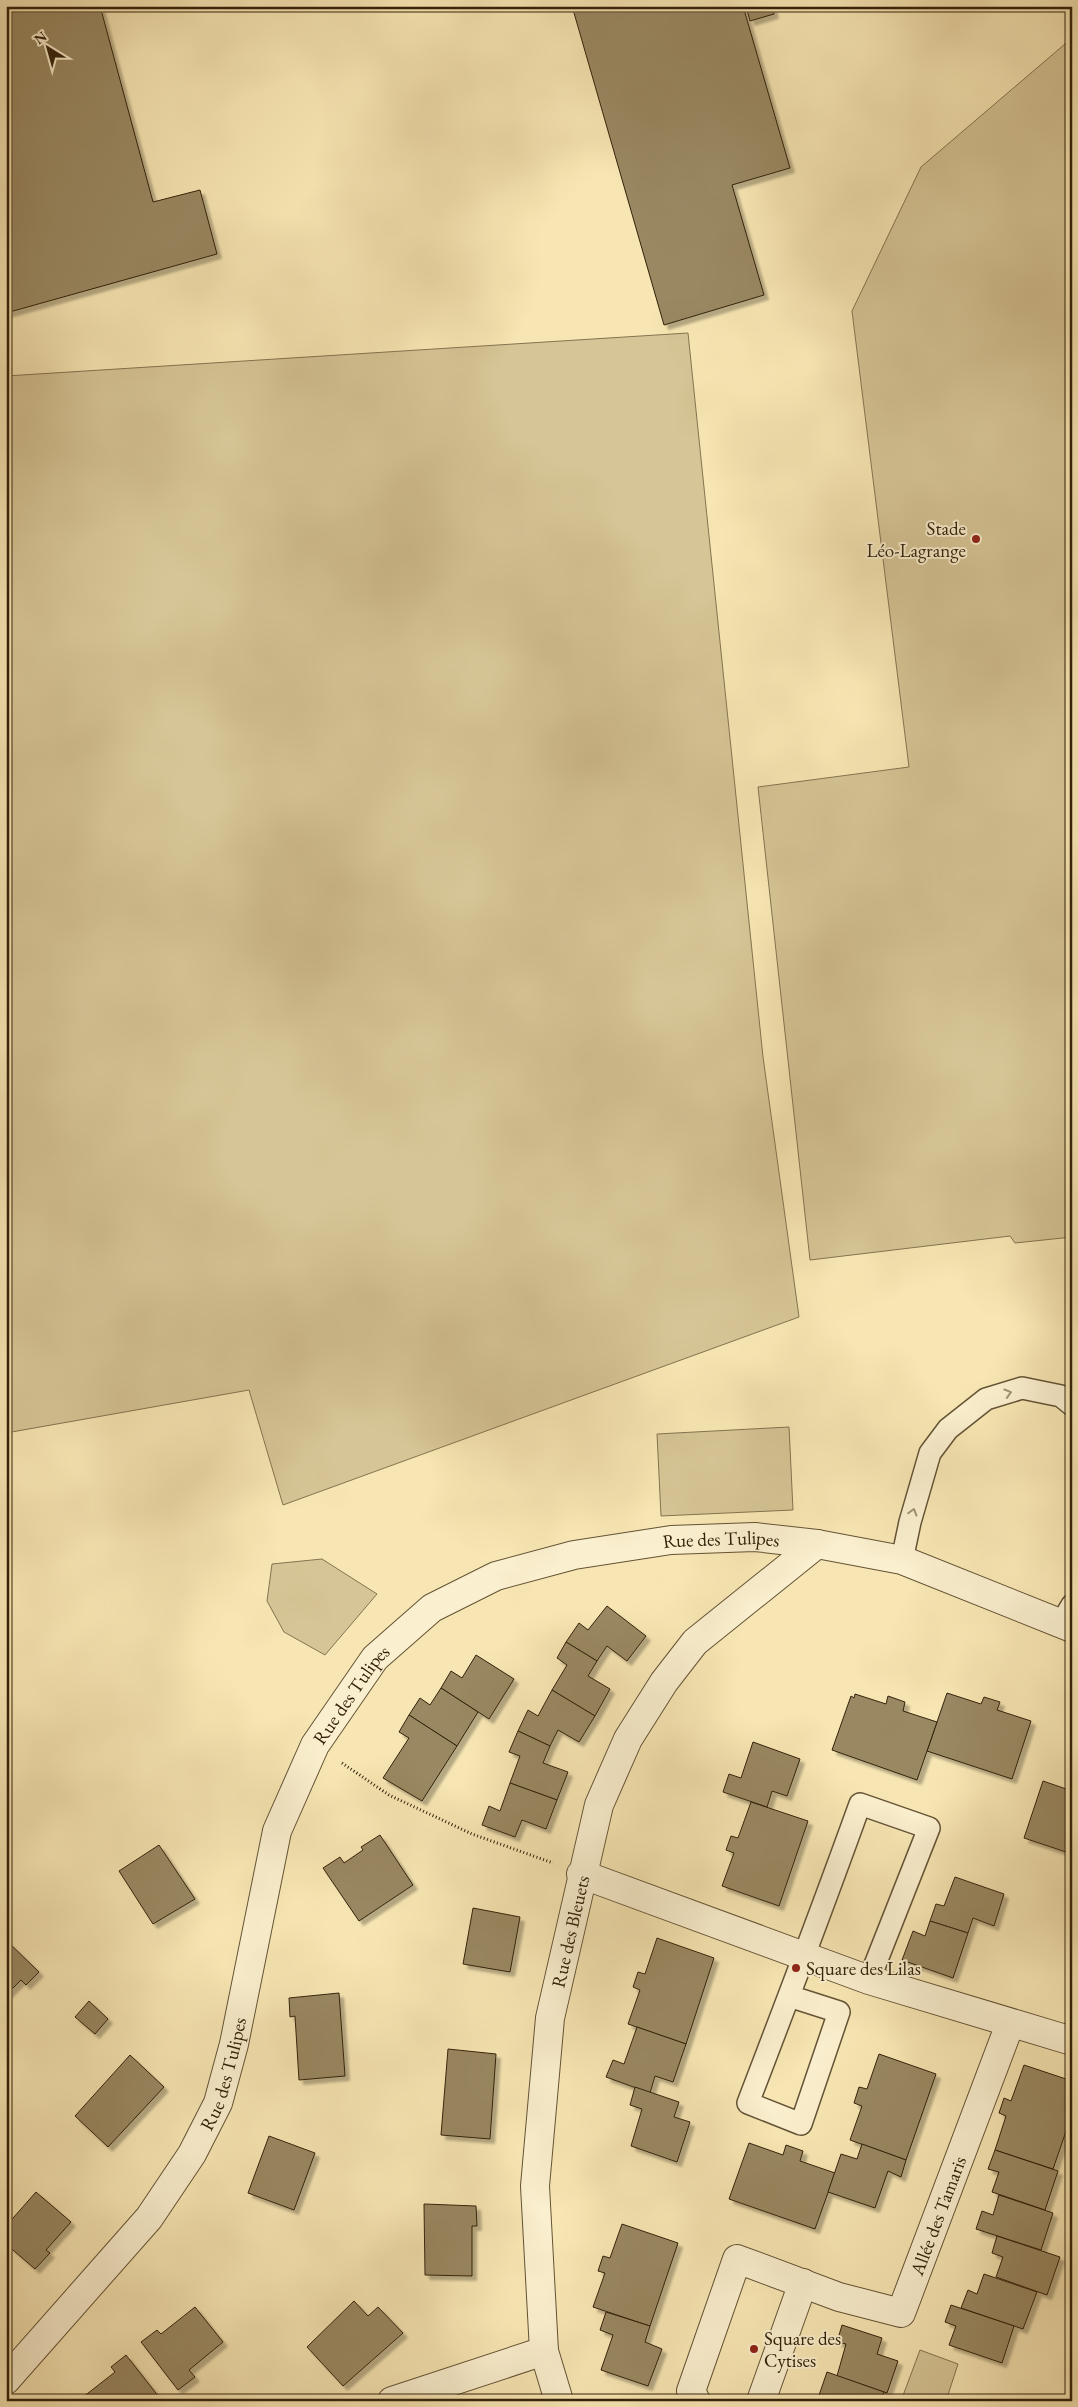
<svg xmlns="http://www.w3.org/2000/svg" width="1078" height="2407" font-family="'EB Garamond',serif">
  <defs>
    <filter id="shadow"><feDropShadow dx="4.5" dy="4.5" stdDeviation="1" flood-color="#0004"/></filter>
  </defs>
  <rect width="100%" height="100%" fill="#f7e6b3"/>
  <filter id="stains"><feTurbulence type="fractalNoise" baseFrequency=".004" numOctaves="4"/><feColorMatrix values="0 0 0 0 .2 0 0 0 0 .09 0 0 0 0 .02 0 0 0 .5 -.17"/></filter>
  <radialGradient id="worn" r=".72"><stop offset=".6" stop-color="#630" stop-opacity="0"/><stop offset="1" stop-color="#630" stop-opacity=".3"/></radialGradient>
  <!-- green -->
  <g fill="#d6c596" stroke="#847450">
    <path d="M 1072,38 L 1072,1237 L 1015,1243 L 1010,1236 L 810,1260 L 758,787 L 909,767 L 852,311 L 921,167 Z"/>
    <path d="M 688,333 L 763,1057 L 799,1317 L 283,1505 L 249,1390 L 6,1433 L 6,376 Z"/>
    <path d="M 789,1427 L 793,1510 L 661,1516 L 657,1434 Z"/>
    <path d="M 322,1559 L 377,1594 L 325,1655 L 284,1632 L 267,1601 L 272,1564 Z"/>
    <path d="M 920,2350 L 958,2364 L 946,2401 L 901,2401 Z"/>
  </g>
  <!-- building -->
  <g fill="#998862" stroke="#33220b" filter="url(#shadow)">
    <path d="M 6,6 L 100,6 L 153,202 L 200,190 L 217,254 L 6,313 Z"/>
    <path d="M 572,6 L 743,6 L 790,168 L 732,185 L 764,295 L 664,325 Z"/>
    <path d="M 746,6 L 772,6 L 774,14 L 750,21 Z"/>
    <path d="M 607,1606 L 646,1636 L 627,1661 L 607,1646 L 597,1661 L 566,1642 L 579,1623 L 588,1630 Z"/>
    <path d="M 566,1642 L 597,1661 L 588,1676 L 610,1689 L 595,1716 L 552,1690 L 567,1665 L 557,1658 Z"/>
    <path d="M 476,1655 L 514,1679 L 489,1719 L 441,1688 L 451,1671 L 462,1678 Z"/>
    <path d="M 441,1688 L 478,1712 L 457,1746 L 409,1715 L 420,1698 L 430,1705 Z"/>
    <path d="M 552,1690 L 595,1716 L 579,1742 L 558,1730 L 550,1746 L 518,1731 L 528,1710 L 538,1716 Z"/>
    <path d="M 947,1693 L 981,1704 L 984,1697 L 1000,1702 L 997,1710 L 1031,1721 L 1012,1779 L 927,1751 Z"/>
    <path d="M 855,1694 L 886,1704 L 888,1696 L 905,1702 L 903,1711 L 937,1722 L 917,1780 L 832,1750 L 851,1696 L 854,1698 Z"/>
    <path d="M 409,1715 L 457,1746 L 422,1801 L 383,1778 L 409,1738 L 399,1732 Z"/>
    <path d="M 518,1731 L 550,1746 L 543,1763 L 568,1772 L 557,1800 L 510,1783 L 520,1756 L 509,1752 Z"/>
    <path d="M 753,1742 L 800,1759 L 787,1796 L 772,1791 L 767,1807 L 723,1792 L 729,1774 L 741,1778 Z"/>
    <path d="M 1043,1781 L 1072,1791 L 1072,1854 L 1024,1838 Z"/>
    <path d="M 510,1783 L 557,1800 L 546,1829 L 522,1820 L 515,1837 L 482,1825 L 489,1806 L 500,1811 Z"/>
    <path d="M 751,1802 L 808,1821 L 779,1906 L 722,1886 L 734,1853 L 726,1850 L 731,1836 L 738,1838 Z"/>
    <path d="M 380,1835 L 413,1885 L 359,1921 L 323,1868 L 340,1857 L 344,1863 L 363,1850 L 361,1847 Z"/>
    <path d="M 159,1845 L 195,1899 L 153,1924 L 119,1871 Z"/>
    <path d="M 955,1877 L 1004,1894 L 994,1926 L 973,1918 L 968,1933 L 930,1921 L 936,1904 L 944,1906 Z"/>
    <path d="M 473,1908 L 520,1917 L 510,1972 L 463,1964 Z"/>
    <path d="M 930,1921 L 968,1933 L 953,1978 L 902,1960 L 913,1931 L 925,1936 Z"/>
    <path d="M 657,1938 L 714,1958 L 686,2044 L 628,2024 L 640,1990 L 633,1987 L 638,1972 L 645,1974 Z"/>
    <path d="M 6,1940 L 39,1972 L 26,1985 L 21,1980 L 6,1995 Z"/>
    <path d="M 339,1993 L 345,2076 L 299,2080 L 295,2016 L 290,2017 L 289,1998 Z"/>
    <path d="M 89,2001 L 108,2019 L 95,2034 L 75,2017 Z"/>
    <path d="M 637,2027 L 686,2044 L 673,2082 L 655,2076 L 650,2093 L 606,2077 L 613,2060 L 624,2064 Z"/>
    <path d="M 448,2049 L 496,2054 L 490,2139 L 441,2135 Z"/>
    <path d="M 879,2054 L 936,2074 L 906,2160 L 850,2140 L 862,2106 L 854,2103 L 859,2087 L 867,2089 Z"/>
    <path d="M 130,2055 L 164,2087 L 108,2147 L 75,2116 Z"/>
    <path d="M 1024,2065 L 1072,2081 L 1072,2114 L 1053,2169 L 995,2150 L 1006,2116 L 999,2113 L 1004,2098 L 1011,2101 Z"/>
    <path d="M 635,2087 L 679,2102 L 674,2117 L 690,2122 L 677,2162 L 631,2146 L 642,2109 L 630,2105 Z"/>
    <path d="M 269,2136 L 315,2153 L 294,2210 L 248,2193 Z"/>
    <path d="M 749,2143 L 783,2155 L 786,2145 L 803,2151 L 800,2161 L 835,2173 L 815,2229 L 729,2199 Z"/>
    <path d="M 862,2144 L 906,2160 L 901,2177 L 888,2171 L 875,2208 L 828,2192 L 841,2154 L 857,2159 Z"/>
    <path d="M 995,2150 L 1058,2171 L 1045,2210 L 992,2192 L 999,2172 L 988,2169 Z"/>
    <path d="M 36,2192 L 71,2222 L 46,2250 L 50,2253 L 35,2269 L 6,2244 L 6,2226 Z"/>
    <path d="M 999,2195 L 1053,2213 L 1041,2250 L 976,2229 L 982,2211 L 993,2215 Z"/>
    <path d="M 424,2204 L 476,2206 L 477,2226 L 472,2226 L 472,2276 L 425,2275 Z"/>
    <path d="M 622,2224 L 678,2243 L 650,2326 L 593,2307 L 605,2273 L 598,2271 L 603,2256 L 610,2258 Z"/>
    <path d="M 997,2236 L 1060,2257 L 1047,2295 L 996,2277 L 1003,2257 L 992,2253 Z"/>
    <path d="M 984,2274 L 1037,2292 L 1023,2329 L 961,2308 L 968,2290 L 977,2294 Z"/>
    <path d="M 354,2301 L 368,2316 L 378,2307 L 403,2333 L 343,2386 L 307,2347 Z"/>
    <path d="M 951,2305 L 1014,2326 L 1002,2363 L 949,2345 L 956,2326 L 945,2322 Z"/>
    <path d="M 195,2307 L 223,2342 L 189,2370 L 195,2377 L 178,2390 L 141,2342 L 157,2330 L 161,2334 Z"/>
    <path d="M 606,2312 L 650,2326 L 645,2342 L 662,2349 L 648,2386 L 601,2370 L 613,2335 L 600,2330 Z"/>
    <path d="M 842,2325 L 882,2338 L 877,2354 L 898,2361 L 887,2393 L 837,2376 L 846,2344 L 837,2342 Z"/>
    <path d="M 126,2355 L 159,2397 L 154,2401 L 78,2401 L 115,2372 L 111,2367 Z"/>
    <path d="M 827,2372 L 884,2392 L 880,2401 L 817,2401 Z"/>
  </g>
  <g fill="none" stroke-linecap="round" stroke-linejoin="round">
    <defs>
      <g id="service">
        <path d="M 902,1560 L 910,1522 L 930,1453 L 948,1429 L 986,1399 L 1022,1388 L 1061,1396 L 1072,1405"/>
        <path d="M 1062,1622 L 1072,1605"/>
        <path d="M 789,1996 L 839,2012 L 801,2124 L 748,2103 C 786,2004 824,1904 860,1804 L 929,1828 L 869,1980"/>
      </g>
      <g id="minor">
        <path d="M 581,1874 L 869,1980 L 1072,2041"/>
        <path id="s1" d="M 6,2380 L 149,2218 L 192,2154 L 218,2103 L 234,2044 L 277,1831 L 315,1745 L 375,1658 L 432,1608 L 496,1576 L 574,1555 L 671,1540 L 755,1537 L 817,1544 L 902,1560 L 1072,1628"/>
        <path d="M 392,2401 L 544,2351"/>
        <path id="s2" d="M 559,2401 L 544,2351 L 535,2186 L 550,2018 L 599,1805 L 628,1739 L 664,1682 L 695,1642 L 817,1544"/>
        <path id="s3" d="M 696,2401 L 691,2391 L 737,2259 L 839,2297 L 901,2313 L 1010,2024"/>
        <path d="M 761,2401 L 803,2283"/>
      </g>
    </defs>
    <!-- service casing -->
    <use href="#service" stroke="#645335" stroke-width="24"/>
    <!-- minor casing -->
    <use href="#minor" stroke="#645335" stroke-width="30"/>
    <!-- path -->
    <path stroke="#33220b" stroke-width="3" stroke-dasharray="1 2.5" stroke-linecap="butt" d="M 342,1763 L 389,1795 L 472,1834 L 553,1863"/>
    <!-- service -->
    <use href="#service" stroke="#faefce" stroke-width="21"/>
    <!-- minor -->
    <use href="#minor" stroke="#faefce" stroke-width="28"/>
  </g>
  <!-- one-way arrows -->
  <defs><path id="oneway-chevron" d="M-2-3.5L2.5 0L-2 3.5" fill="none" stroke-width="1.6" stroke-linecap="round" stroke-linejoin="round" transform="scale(1.25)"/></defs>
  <g stroke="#a09376">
    <use href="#oneway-chevron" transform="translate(1008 1393) rotate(-17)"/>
    <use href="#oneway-chevron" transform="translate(913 1512) rotate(-74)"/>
  </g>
  <!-- markers -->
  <g fill="#8f2418" stroke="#faefce" stroke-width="2">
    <circle cx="976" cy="539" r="5"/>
    <circle cx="796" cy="1968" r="5"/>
    <circle cx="754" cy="2349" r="5"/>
  </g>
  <g text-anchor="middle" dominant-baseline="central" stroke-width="4" stroke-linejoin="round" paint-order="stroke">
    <!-- poi labels -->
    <g font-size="19" fill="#33220b" stroke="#faefce" text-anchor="start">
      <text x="966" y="528" text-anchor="end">Stade<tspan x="966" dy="22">Léo-Lagrange</tspan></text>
      <text x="806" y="1968">Square des Lilas</text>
      <text x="764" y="2338">Square des<tspan x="764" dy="22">Cytises</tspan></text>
    </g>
    <!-- street labels -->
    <g font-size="19" fill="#33220b" stroke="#faefce">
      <text stroke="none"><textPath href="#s1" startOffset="1205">Rue des Tulipes</textPath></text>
      <text stroke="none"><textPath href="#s1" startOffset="785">Rue des Tulipes</textPath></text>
      <text stroke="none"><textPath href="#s2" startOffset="475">Rue des Bleuets</textPath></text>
      <text stroke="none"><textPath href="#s1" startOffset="380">Rue des Tulipes</textPath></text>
      <text stroke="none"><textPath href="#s3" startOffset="428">Allée des Tamaris</textPath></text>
    </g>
  </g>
  <!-- margin -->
  <rect width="1078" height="2407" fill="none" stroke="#f7e6b3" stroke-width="25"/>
  <rect x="8" y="8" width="1063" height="2392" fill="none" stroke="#33220b" stroke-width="2.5"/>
  <rect x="12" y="12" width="1053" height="2382" fill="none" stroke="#33220b"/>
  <!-- north arrow -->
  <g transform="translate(48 48) rotate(323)" stroke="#faefce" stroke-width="4" paint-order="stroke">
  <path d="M0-4L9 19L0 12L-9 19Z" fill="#33220b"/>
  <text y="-8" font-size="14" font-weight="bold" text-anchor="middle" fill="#33220b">N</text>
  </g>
  <rect width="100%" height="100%" filter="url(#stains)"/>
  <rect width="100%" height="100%" fill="url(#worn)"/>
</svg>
